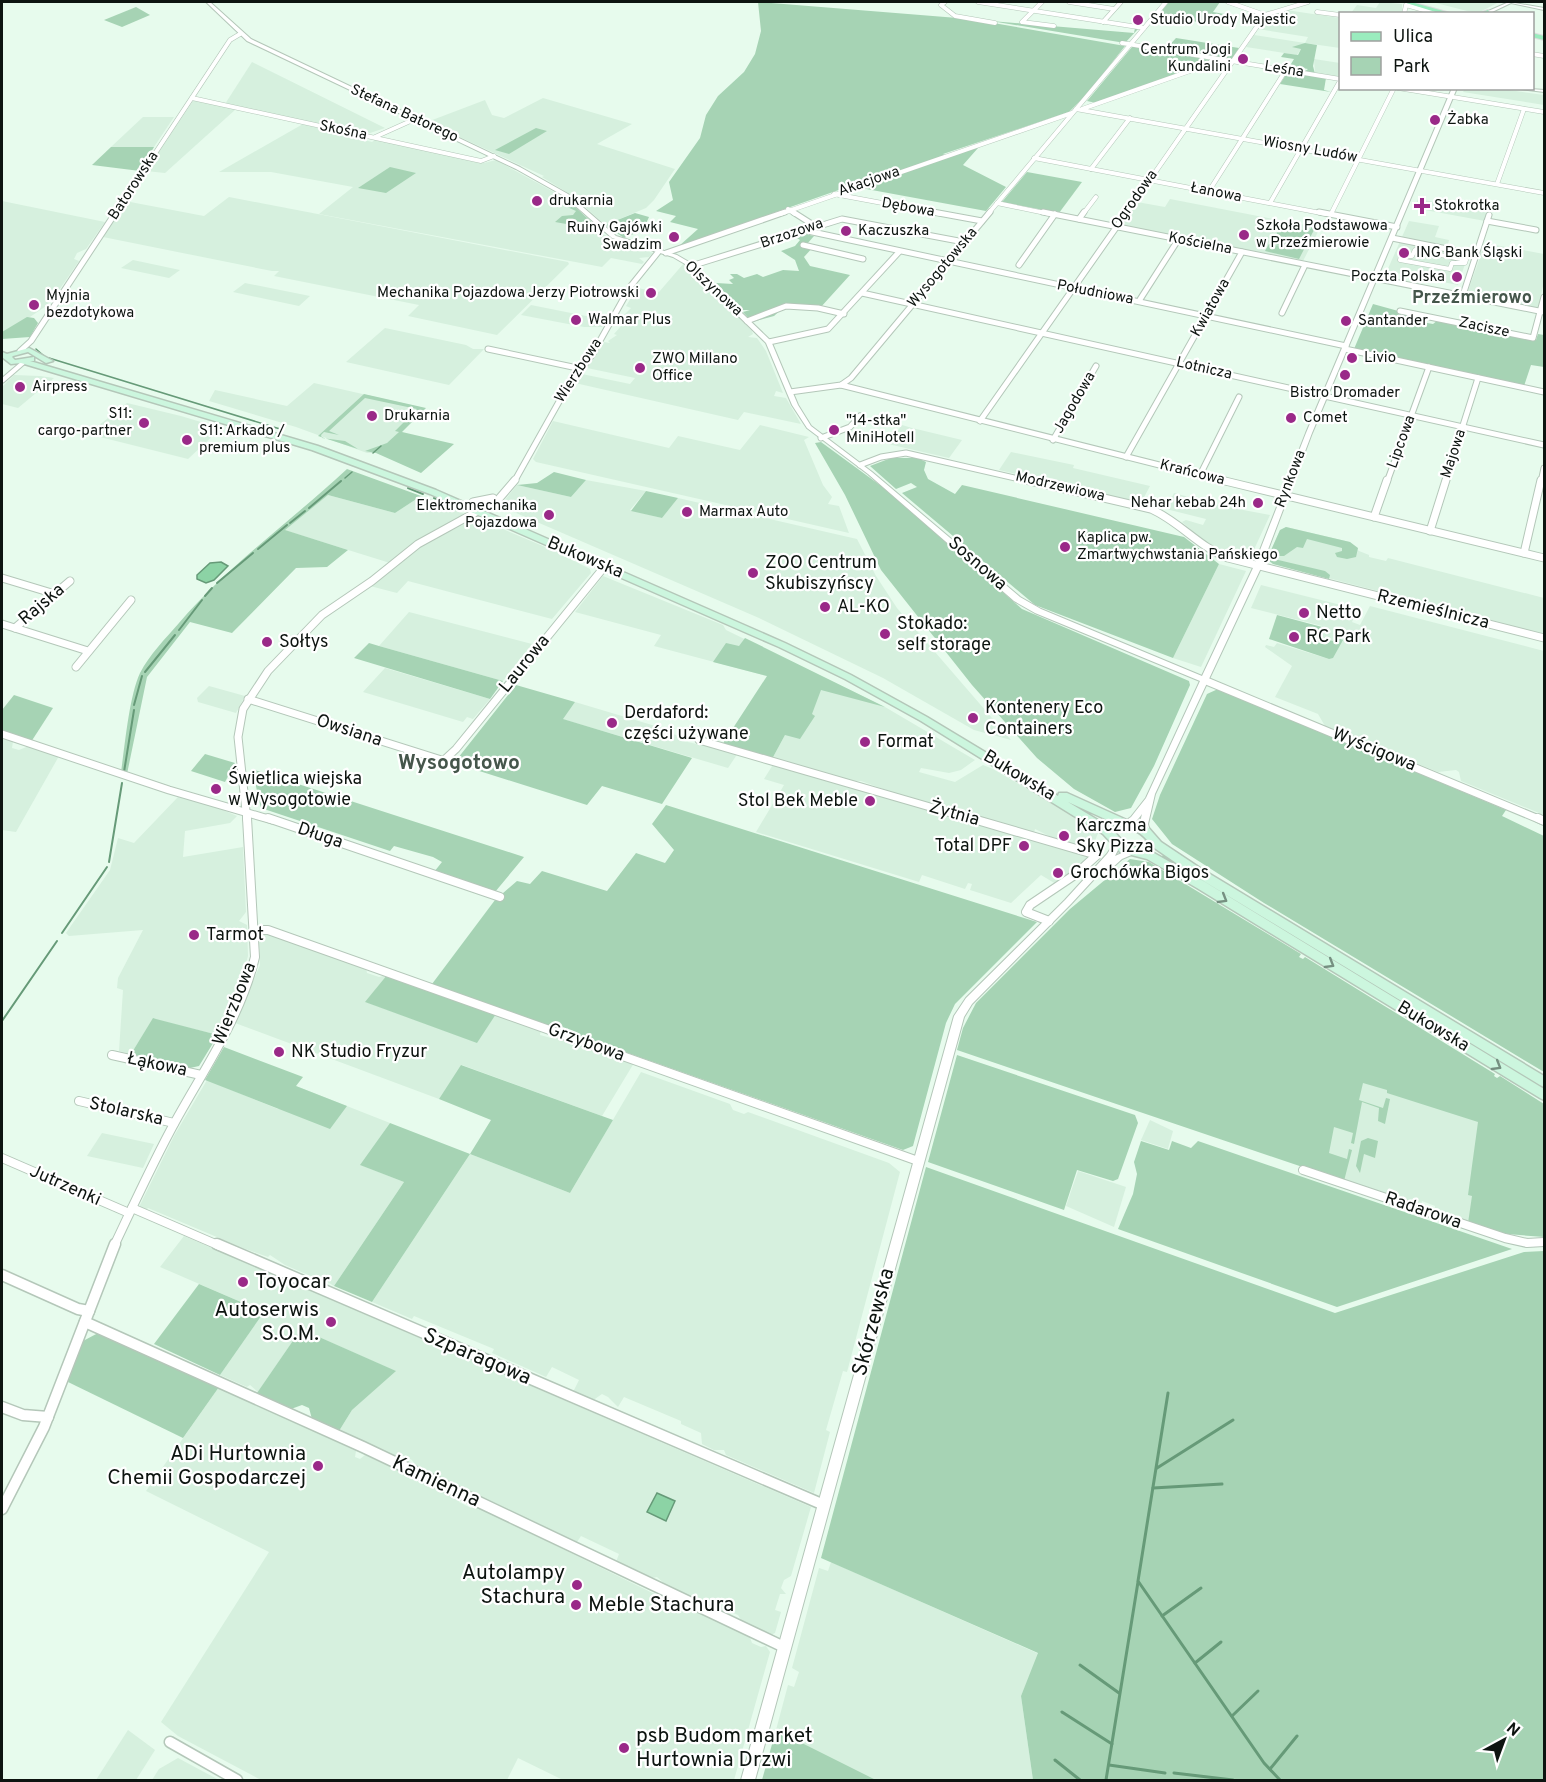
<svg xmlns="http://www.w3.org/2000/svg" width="1546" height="1782" font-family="Overpass,sans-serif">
  <rect width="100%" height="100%" fill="#e7fbed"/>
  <!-- built -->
  <g fill="#d6f0de">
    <path d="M 1380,2 L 1402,4 L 1402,13 L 1351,13 L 1357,5 L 1376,8 Z"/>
    <path d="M 1432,2 L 1499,2 L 1480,12 L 1471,12 Z"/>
    <path d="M 1286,10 L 1340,18 L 1340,48 L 1305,43 L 1297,55 L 1246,47 L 1254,35 L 1305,43 L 1308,37 L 1258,29 L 1267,16 Z"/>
    <path d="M 1314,59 L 1340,63 L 1340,78 L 1315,74 Z"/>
    <path d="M 252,62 L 385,128 L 367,134 L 225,104 Z"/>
    <path d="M 1495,88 L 1544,95 L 1544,105 L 1463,92 L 1465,89 Z"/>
    <path d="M 543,98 L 632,124 L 597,144 L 675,169 L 654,200 L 646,208 L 605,225 L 573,196 L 542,177 L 544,176 L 427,122 L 485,100 L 492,115 L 504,118 Z"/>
    <path d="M 197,100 L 236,109 L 165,173 L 146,171 L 193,101 Z"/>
    <path d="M 143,117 L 174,117 L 154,147 L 111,147 Z"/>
    <path d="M 303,124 L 372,142 L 376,139 L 484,163 L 496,160 L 563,197 L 598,228 L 599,233 L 653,253 L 649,257 L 639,258 L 644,262 L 642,264 L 611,258 L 602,267 L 319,214 L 353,187 L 271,172 L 219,172 Z"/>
    <path d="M 229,197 L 568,262 L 569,264 L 497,335 L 408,316 L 419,305 L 274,276 L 279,271 L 272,271 L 103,237 L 125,201 L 204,216 Z"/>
    <path d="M 1170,199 L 1320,228 L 1303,261 L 1121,225 L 1137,202 L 1165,207 Z"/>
    <path d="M 1418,199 L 1488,212 L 1485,221 L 1414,208 Z"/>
    <path d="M 2,201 L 105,222 L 86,249 L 77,253 L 74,259 L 79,261 L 57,293 L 48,298 L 49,304 L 2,336 Z"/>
    <path d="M 1409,221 L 1439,226 L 1435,237 L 1449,240 L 1447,248 L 1469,252 L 1458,285 L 1387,271 Z"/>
    <path d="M 1485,243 L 1511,248 L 1509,253 L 1512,254 L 1516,255 L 1518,249 L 1544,254 L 1544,282 L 1538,308 L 1467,294 Z"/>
    <path d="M 133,260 L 180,270 L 169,278 L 121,268 Z"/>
    <path d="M 684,263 L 752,331 L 753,334 L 748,337 L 757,338 L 766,351 L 783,393 L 776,391 L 774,396 L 786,398 L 801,424 L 744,412 L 738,420 L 575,383 L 582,374 L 630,384 L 635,378 L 587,368 L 604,342 L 610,343 L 608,341 L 617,335 L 614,334 L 622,325 L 616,323 L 631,308 L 626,306 L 637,288 L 659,292 Z"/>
    <path d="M 245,283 L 310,296 L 299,306 L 233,292 Z"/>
    <path d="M 531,305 L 606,320 L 602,327 L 584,327 L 521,315 Z"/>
    <path d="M 385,328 L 466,345 L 473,349 L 484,349 L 449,385 L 346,362 Z"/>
    <path d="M 14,375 L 40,376 L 54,378 L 18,408 L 2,404 L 2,387 Z"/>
    <path d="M 314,383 L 420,407 L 396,430 L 400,432 L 376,453 L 367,453 L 296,427 L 209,401 L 215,390 L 287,406 Z"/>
    <path d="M 127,403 L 181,416 L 221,428 L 188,459 L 88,434 Z"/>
    <path d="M 553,421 L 669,448 L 678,436 L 740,450 L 760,425 L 809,437 L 804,440 L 823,485 L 832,497 L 828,504 L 839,506 L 849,533 L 536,462 L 533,459 Z"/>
    <path d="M 902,425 L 912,428 L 962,440 L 949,458 L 888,444 Z"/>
    <path d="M 1011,452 L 1074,465 L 1073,468 L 1150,486 L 1141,503 L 999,470 Z"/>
    <path d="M 586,480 L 646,491 L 630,510 L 662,518 L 678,498 L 857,539 L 876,576 L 897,608 L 1011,740 L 974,730 L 883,678 L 759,618 L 500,506 L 517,485 L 571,497 Z"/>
    <path d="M 1174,493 L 1222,506 L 1270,515 L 1251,556 L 1248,558 L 1210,546 L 1182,522 L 1186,520 L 1203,525 L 1206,519 L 1166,509 Z"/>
    <path d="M 328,495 L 395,513 L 421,496 L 448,505 L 466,515 L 390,563 L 284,530 Z"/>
    <path d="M 477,518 L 557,552 L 590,569 L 591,573 L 552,619 L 408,581 L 397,593 L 370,586 L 424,544 Z"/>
    <path d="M 1286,527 L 1350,542 L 1359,551 L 1369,555 L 1369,557 L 1386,561 L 1388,558 L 1544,598 L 1544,634 L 1274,564 L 1268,560 L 1268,557 L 1280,530 Z"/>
    <path d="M 1219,564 L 1246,571 L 1201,667 L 1173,658 Z"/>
    <path d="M 603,576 L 723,625 L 726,630 L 885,707 L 975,760 L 961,770 L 949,773 L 921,768 L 919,772 L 955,782 L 983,765 L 993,769 L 1099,831 L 1091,850 L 1069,846 L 1035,829 L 1034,833 L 957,812 L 941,805 L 935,806 L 911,799 L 861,781 L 848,781 L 772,759 L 785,735 L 804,732 L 814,715 L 811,715 L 820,690 L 654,646 L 661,635 L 575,612 Z"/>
    <path d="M 1261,585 L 1357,609 L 1352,622 L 1360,625 L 1370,606 L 1544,651 L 1544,815 L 1461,781 L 1459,772 L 1456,770 L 1438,772 L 1325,726 L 1318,714 L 1275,697 L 1292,666 L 1265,647 L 1266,645 L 1274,647 L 1277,643 L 1329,659 L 1333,642 L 1317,636 L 1322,626 L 1251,608 Z"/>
    <path d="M 409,612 L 532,644 L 503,681 L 379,646 Z"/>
    <path d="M 385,668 L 490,699 L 473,719 L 467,717 L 463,722 L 363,692 Z"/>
    <path d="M 209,686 L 245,696 L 236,713 L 198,702 L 197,698 Z"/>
    <path d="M 575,702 L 662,728 L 661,730 L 685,738 L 683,741 L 738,753 L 728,768 L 562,719 Z"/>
    <path d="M 2,737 L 13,741 L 12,748 L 19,750 L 29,746 L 59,756 L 16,832 L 2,830 Z"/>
    <path d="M 774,763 L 1086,855 L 1088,859 L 1056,884 L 1041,875 L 1011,903 L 970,890 L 972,884 L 968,883 L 965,889 L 922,875 L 919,882 L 756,832 L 784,785 L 764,779 Z"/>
    <path d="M 178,797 L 211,805 L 237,816 L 230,823 L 185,831 L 183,857 L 243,847 L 246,912 L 239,921 L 247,925 L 248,956 L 240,984 L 218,1035 L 153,1019 L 131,1054 L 119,1051 L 123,990 L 117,988 L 118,978 L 143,930 L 69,936 L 66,933 L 110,870 L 118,838 L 134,843 Z"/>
    <path d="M 267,932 L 366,968 L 367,973 L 379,977 L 387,975 L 366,1002 L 476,1042 L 496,1014 L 541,1030 L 540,1035 L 551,1038 L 558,1036 L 634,1063 L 602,1116 L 462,1065 L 439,1099 L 235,1023 L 260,965 L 259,939 Z"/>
    <path d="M 1335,1069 L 1487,1119 L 1472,1223 L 1435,1210 L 1435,1206 L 1422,1201 L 1421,1205 L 1313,1169 Z"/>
    <path d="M 641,1072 L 730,1104 L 733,1110 L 744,1114 L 748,1112 L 889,1163 L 900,1172 L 847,1372 L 843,1371 L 826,1430 L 830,1432 L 814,1493 L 726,1455 L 724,1450 L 714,1450 L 702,1444 L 701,1433 L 681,1424 L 681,1421 L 624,1397 L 618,1407 L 608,1397 L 602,1394 L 592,1401 L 573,1392 L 579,1380 L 552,1367 L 546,1377 L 492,1353 L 494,1349 L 414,1316 L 412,1319 L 372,1302 L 470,1154 L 570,1193 Z"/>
    <path d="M 207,1080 L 278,1109 L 296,1086 L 390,1123 L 361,1165 L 404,1182 L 334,1286 L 316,1275 L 313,1277 L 285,1265 L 270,1255 L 268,1257 L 243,1248 L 148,1208 L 146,1210 L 139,1207 L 174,1136 Z"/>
    <path d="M 1150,1120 L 1173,1131 L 1168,1149 L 1141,1140 Z"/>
    <path d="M 102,1133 L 154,1144 L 143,1168 L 87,1156 Z"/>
    <path d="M 1078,1171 L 1126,1187 L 1114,1227 L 1066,1206 Z"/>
    <path d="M 184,1236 L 811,1507 L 791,1576 L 784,1580 L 781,1588 L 786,1594 L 780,1594 L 775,1610 L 781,1612 L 775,1633 L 771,1635 L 741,1620 L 738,1615 L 731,1612 L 725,1613 L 666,1585 L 657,1577 L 652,1578 L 616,1562 L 619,1554 L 581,1536 L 577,1542 L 416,1466 L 412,1460 L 398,1453 L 394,1456 L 339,1431 L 352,1410 L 395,1371 L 301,1329 L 258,1392 L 250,1385 L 247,1387 L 220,1375 L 264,1312 L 160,1267 Z"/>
    <path d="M 219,1387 L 356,1451 L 355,1457 L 360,1459 L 365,1455 L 458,1498 L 459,1502 L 471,1508 L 475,1506 L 675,1604 L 696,1613 L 700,1612 L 749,1635 L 752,1643 L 761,1647 L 766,1646 L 770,1652 L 734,1780 L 563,1780 L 518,1758 L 507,1780 L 261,1780 L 178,1736 L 161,1722 L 269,1552 L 146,1491 Z"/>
    <path d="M 831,1562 L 1039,1654 L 1021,1696 L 1033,1780 L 876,1780 L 776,1730 L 788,1685 L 794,1687 L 799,1672 L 792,1668 L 819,1568 L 828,1571 Z"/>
    <path d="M 128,1730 L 155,1750 L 136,1780 L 96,1780 Z"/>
    <path d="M 178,1758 L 219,1780 L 152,1780 L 159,1769 Z"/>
  </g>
  <!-- green -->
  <g fill="#a6d3b4">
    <path d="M 758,2 L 970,19 L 1125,46 L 1088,93 L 1069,112 L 943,154 L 947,156 L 975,147 L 978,148 L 963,165 L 1006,187 L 986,211 L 850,186 L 679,246 L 698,229 L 670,222 L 676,216 L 656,211 L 673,200 L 669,182 L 700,138 L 706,115 L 718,96 L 744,72 L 755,54 L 761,31 Z"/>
    <path d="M 1169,2 L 1220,2 L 1213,12 L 1230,15 L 1226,20 L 1208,18 L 1204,23 L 1158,15 Z"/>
    <path d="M 136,7 L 150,15 L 122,27 L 104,20 Z"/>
    <path d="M 991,21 L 1134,33 L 1135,28 L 1138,29 L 1125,43 Z"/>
    <path d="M 1176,38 L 1239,48 L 1231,60 L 1166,49 Z"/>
    <path d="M 1305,43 L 1317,45 L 1313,66 L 1315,74 L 1304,72 L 1308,69 L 1302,68 L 1301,71 L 1288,69 L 1294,59 L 1281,57 L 1284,53 L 1298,55 L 1301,49 L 1292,47 Z"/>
    <path d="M 1132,47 L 1135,47 L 1210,60 L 1205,65 L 1096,103 L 1087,101 Z"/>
    <path d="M 1291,72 L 1326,78 L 1324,90 L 1331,92 L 1280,84 L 1287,73 Z"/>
    <path d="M 536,128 L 547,131 L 509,154 L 495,150 Z"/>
    <path d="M 111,147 L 154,147 L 140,171 L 92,165 Z"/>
    <path d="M 390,167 L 416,173 L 386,193 L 358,188 Z"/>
    <path d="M 1027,172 L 1082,182 L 1059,213 L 1002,202 Z"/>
    <path d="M 573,205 L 598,228 L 600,230 L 555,222 L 562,216 L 573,215 L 576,211 L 565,206 Z"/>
    <path d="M 635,213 L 649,217 L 643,230 L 624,238 L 605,225 Z"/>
    <path d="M 1281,226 L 1309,231 L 1312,227 L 1315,228 L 1299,259 L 1265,251 L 1269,244 L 1300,250 L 1271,244 Z"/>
    <path d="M 801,233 L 814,236 L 807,244 L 814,246 L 804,257 L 810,266 L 850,275 L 820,308 L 785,306 L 774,316 L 752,322 L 743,312 L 750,310 L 741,310 L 716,283 L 733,284 L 729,280 L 734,278 L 730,274 L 737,274 L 744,278 L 757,274 L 763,277 L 783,270 L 799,271 L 795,260 L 781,251 L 795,246 L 800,240 L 794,236 Z"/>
    <path d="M 1373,304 L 1420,317 L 1422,322 L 1433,324 L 1438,320 L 1536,340 L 1538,334 L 1544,335 L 1544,367 L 1531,365 L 1524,386 L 1354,349 Z"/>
    <path d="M 27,317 L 34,318 L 38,323 L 30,337 L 2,339 L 2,332 Z"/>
    <path d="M 364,394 L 426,408 L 402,432 L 454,444 L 421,473 L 376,453 L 365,451 L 387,443 L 399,432 L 395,431 L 417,409 L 365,398 L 329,431 L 339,435 L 324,432 L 321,435 L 322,438 L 345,441 L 358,449 L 318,436 Z"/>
    <path d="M 821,442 L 888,491 L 1022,609 L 1189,681 L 1190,685 L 1154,766 L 1131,808 L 1115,812 L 1074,789 L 1037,758 L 972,685 L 881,570 L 845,495 L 815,443 Z"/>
    <path d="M 891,458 L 918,458 L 926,462 L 924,470 L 928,479 L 955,494 L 962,485 L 1184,537 L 1219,564 L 1173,658 L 1035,605 L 902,493 L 917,487 L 911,483 L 896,489 L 870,466 Z"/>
    <path d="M 347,469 L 421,496 L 395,513 L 328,495 L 285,530 L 348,550 L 327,567 L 296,568 L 232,633 L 190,622 L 147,677 L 127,774 L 121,772 C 125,745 129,697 140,673 C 150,654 165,639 179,623 C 229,565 291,521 347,469 Z"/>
    <path d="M 554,472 L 586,480 L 571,497 L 517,485 L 537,483 Z"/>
    <path d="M 646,491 L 678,498 L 662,518 L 631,511 Z"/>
    <path d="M 1286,527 L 1350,542 L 1358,548 L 1356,557 L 1347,559 L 1337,557 L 1335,553 L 1342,551 L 1342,548 L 1307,539 L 1303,548 L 1297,547 L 1284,556 L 1275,556 L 1274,559 L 1325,571 L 1330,575 L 1329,579 L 1273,564 L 1268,560 L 1268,557 L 1280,530 Z"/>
    <path d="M 1277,615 L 1322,627 L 1317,637 L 1333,641 L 1335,637 L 1343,640 L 1333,658 L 1329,659 L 1269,639 Z"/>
    <path d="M 745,638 L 885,707 L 821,690 L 812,714 L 815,716 L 800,739 L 785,735 L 772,759 L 722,745 L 767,676 L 713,662 L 726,643 L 739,646 Z"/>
    <path d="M 369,643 L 379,646 L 503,681 L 490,699 L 354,658 Z"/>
    <path d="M 516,685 L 575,702 L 563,719 L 692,758 L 662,804 L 602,786 L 587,805 L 454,763 Z"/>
    <path d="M 1218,689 L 1506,810 L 1502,816 L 1544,836 L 1544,1072 L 1264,903 L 1172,844 L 1152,819 L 1160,795 L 1207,694 Z"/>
    <path d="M 14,695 L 53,708 L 31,742 L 2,730 L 2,710 Z"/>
    <path d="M 205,754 L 235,763 L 225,782 L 191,771 Z"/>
    <path d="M 252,769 L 524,857 L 495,892 L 434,872 L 442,862 L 433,857 L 394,846 L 390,851 L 261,808 Z"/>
    <path d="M 666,805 L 1037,922 L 955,1004 L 946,1023 L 913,1146 L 903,1150 L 432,984 L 495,900 L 517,881 L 530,884 L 542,871 L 607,891 L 636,853 L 665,863 L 674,850 L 652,824 Z"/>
    <path d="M 1164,854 L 1544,1087 L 1544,1090 L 1160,858 Z"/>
    <path d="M 1130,859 L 1149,862 L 1301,954 L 1299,957 L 1303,959 L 1305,957 L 1495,1074 L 1494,1076 L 1497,1078 L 1500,1076 L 1544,1104 L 1544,1237 L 1507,1234 L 1468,1223 L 1472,1196 L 1468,1195 L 1478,1122 L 1387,1093 L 1387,1090 L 1363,1083 L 1359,1100 L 1383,1108 L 1386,1098 L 1390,1099 L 1385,1124 L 1378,1121 L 1379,1108 L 1362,1102 L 1354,1144 L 1351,1143 L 1353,1133 L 1334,1127 L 1329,1153 L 1347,1159 L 1349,1149 L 1352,1150 L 1344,1181 L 957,1050 L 963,1028 L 976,1003 L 1070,909 Z"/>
    <path d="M 387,975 L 496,1014 L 477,1043 L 365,1002 Z"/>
    <path d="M 153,1018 L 156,1019 L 218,1035 L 199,1066 L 190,1068 L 131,1054 Z"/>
    <path d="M 224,1047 L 303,1077 L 296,1086 L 347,1106 L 330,1129 L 205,1080 Z"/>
    <path d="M 957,1055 L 1135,1115 L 1138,1123 L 1118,1179 L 1113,1181 L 1077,1170 L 1064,1210 L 928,1162 Z"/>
    <path d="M 461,1065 L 613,1120 L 570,1193 L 470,1154 L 372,1302 L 334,1286 L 404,1182 L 360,1165 L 390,1123 L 470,1154 L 491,1120 L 439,1099 Z"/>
    <path d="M 1368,1138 L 1378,1141 L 1375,1158 L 1364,1154 L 1360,1173 L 1356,1166 L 1361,1141 Z"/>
    <path d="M 1141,1141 L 1169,1150 L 1172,1141 L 1191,1148 L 1198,1141 L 1512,1249 L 1337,1307 L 1118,1229 L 1133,1194 L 1137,1174 L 1134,1162 Z"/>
    <path d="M 926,1167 L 1335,1313 L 1524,1252 L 1544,1251 L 1544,1780 L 1033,1780 L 1021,1696 L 1038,1653 L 821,1558 Z"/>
    <path d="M 199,1284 L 264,1312 L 220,1375 L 154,1344 Z"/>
    <path d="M 301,1329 L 396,1371 L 352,1410 L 339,1431 L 312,1419 L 309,1408 L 302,1405 L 291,1409 L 257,1393 Z"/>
    <path d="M 100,1332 L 219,1387 L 183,1438 L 68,1382 L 83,1341 Z"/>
    <path d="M 776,1730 L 876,1780 L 762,1780 Z"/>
  </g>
  <!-- water -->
  <g fill="#8cd3a5" stroke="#669a78" stroke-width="1.5">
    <path d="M 221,562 L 228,566 L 214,580 L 206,583 L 197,579 L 197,575 L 210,563 Z"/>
    <path d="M 657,1493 L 675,1501 L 666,1521 L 647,1512 Z"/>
  </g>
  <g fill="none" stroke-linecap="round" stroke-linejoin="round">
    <!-- stream-far2 -->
    <g stroke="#669a78" stroke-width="1.5">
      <path d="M 36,349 L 44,356"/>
      <path d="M 49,358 L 280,429"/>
      <path d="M 287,442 L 327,455"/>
      <path d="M 373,453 L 381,446"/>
      <path d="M 345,478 L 352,472"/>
    </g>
    <!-- stream-far1 -->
    <g stroke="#669a78" stroke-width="2">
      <path d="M 408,488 L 423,494"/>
      <path d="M 434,498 L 462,508"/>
      <path d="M 309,508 L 341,481"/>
      <path d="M 290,523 L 305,511"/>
      <path d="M 258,549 L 287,525"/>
      <path d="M 217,583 L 253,553"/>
      <path d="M 205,596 L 212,588"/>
      <path d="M 179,630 L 202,600"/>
      <path d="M 145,672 L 175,635"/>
      <path d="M 134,705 L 142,676"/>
      <path d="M 124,772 L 134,710"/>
      <path d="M 109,862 L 122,783"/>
      <path d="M 62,933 L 107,867"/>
      <path d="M 2,1021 L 57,941"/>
    </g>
    <!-- stream -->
    <g stroke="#669a78" stroke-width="3">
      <path d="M 1168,1393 L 1138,1581 L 1264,1763 L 1280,1780"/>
      <path d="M 1157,1468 L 1233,1420"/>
      <path d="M 1153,1488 L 1222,1484"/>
      <path d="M 1162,1616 L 1201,1588"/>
      <path d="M 1195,1663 L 1221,1642"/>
      <path d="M 1080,1665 L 1119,1693"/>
      <path d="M 1062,1712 L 1112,1744"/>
      <path d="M 1232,1716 L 1258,1691"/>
      <path d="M 1055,1760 L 1080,1780"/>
      <path d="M 1109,1765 L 1165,1773"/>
      <path d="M 1270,1769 L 1297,1736"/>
      <path d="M 1174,1773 L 1233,1780"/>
      <path d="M 1106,1780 L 1138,1582"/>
    </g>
    <defs>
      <path id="pedestrian" d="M 1415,250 L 1466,260 L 1465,263 L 1452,263 L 1450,269 L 1400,260 L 1401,256 L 1412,256 Z"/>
      <g id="minor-far4">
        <path d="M 945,2 L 941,5 L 955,16 L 995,23"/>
        <path d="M 978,2 L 1144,28"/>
        <path d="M 1042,2 L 1022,22 L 1054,26"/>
        <path d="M 1069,2 L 1114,9"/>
        <path d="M 1228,2 L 1265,15"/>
        <path d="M 1317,12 L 1340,15"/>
        <path d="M 1404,14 L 1406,5 L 1438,14"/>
        <path d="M 1155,15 L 1189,20 L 1188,23"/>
        <path d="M 1103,22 L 1121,2"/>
        <path d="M 1122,43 L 1340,79"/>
        <path d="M 1532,54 L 1544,56"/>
        <path d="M 1398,88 L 1544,112"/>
        <path d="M 192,98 L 481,161 L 494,156"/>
        <path d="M 1076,109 L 1544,193"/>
        <path d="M 1082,109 L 1207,65 L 1214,59"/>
        <path d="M 375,137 L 415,119"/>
        <path d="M 1034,158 L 1326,214"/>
        <path d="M 1091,169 L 1130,118"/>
        <path d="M 1497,184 L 1524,109"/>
        <path d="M 1209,191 L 1286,70"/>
        <path d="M 834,194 L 941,214"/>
        <path d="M 997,203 L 1050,214"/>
        <path d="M 1270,203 L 1340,81"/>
        <path d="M 788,209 L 795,214"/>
        <path d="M 115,214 L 230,40 L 240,34"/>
        <path d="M 780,214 L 1072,113"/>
        <path d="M 988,214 L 1166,2"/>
        <path d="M 1083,214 L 1096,197"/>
        <path d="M 1126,214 L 1265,15 L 1308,2"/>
        <path d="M 1331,214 L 1394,88"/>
      </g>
      <g id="minor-far3">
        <path d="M 793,212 L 815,226"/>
        <path d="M 933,212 L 982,221"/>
        <path d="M 1043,212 L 1544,312"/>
        <path d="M 1319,212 L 1397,227"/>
        <path d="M 1079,219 L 1084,212"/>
        <path d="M 1487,221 L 1536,230"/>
        <path d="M 803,230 L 1346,346"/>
        <path d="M 1392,238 L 1477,255"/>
        <path d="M 803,245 L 863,259"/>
        <path d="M 666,253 L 785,212"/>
        <path d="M 1019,265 L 1055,214"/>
        <path d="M 691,266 L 842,219 L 964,242"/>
        <path d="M 862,293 L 1544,445"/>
        <path d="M 1463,295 L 1489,215"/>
        <path d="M 1139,301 L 1178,240"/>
        <path d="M 1400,311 L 1533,338 L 1544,297"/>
        <path d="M 1282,313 L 1305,265"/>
        <path d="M 747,321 L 786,306 L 818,308 L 844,314"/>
        <path d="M 769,342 L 828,329 L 899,252"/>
        <path d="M 488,349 L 582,369"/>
        <path d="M 1345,349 L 1544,392"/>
        <path d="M 20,351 L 31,341 L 116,212"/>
        <path d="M 841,385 L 1227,482"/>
        <path d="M 790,392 L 841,385 L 851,378 L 990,212"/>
        <path d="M 980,421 L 1127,212"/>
        <path d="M 821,438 L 850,427 L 860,416"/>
        <path d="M 1053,440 L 1096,366"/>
        <path d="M 1126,457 L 1242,252"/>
        <path d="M 860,465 L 881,457 L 906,453 L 1032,482"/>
        <path d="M 1200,475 L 1239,397"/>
        <path d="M 514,482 L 565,391 L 592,355 L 630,287 L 659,251"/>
        <path d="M 1387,482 L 1429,367"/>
        <path d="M 1445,482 L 1478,378"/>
        <path d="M 1541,482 L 1544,468"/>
      </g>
      <g id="minor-far2">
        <path d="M 1026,480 L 1151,509 C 1180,522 1199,547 1228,558 L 1544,638"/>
        <path d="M 1221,480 L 1544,558"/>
        <path d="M 473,502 L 493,498"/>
        <path d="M 485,507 L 497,501 L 515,480"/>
        <path d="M 1374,517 L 1387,480"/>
        <path d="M 1430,531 L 1446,480"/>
        <path d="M 1524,553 L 1541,480"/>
        <path d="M 2,578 L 55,594"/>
        <path d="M 2,624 L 88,651"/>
        <path d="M 15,628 L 70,581"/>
        <path d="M 76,667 L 131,600"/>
        <path d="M 1204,680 L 1541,820"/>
        <path d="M 248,699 L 451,763"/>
        <path d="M 2,734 L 169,790 L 272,820"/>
        <path d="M 699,740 L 975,820"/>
        <path d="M 443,761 L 456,749 L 605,566"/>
        <path d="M 247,820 L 238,737 L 243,709 L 268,671 L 322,615 L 372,581 L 418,544 L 478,511"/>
      </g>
      <g id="minor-far1">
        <path d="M 268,818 L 500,897"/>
        <path d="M 970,818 L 1097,855 L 1076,874 L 1030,905 L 1026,912 L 1049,921"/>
        <path d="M 1538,818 L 1544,821"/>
        <path d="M 254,930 L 268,930 L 918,1161"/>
        <path d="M 112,1055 L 201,1075"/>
        <path d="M 79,1101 L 174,1123"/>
        <path d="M 2,1158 L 129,1213"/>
        <path d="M 1303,1170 L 1505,1238 L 1527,1243 L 1544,1242"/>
        <path d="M 132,1208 L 220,1246"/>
        <path d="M 114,1246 C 134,1204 153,1162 175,1122 C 204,1069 241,1017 255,957 L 247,818"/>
      </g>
      <g id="minor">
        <path d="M 217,1244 L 824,1505"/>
        <path d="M 2,1275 L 78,1309 L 89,1311"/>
        <path d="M 85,1322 L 363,1447 L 784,1647"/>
        <path d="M 2,1407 L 23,1415 L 48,1417"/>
        <path d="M 2,1509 L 44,1427 L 115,1244"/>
        <path d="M 170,1742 L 237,1780"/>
      </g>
      <g id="tertiary">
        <path d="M 206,2 L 210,2 L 251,39 L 520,167 L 568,194 L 616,236 L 677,255 L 689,262 L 771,341 L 798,405 L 811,426 L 872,472 L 1020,597 L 1041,609 L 1202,676 L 1253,568 L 1306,433 L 1452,88 L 1457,88 L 1312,433 L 1261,568 L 1155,794 L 1148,824 L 1150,832 L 1149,834 L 1143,834 C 1139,827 1140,822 1142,814 C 1137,821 1133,825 1125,827 L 1121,824 L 1131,817 L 1146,798 L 1200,681 L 1035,613 L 1014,601 L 868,474 L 807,428 L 792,405 L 766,343 L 685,264 L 673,257 L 612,238 L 564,196 L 516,169 L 247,41 Z"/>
        <path d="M 1509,2 L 1544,8 L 1544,10 L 1511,3 L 1490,13 L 1486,12 Z"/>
        <path d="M 1518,88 L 1544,90 L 1544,92 L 1520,89 Z"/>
        <path d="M 22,361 L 27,362 L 4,382 L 2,383 L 2,378 Z"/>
        <path d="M 1115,838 L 1119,841 L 1119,848 L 1115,856 L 1133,848 L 1136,849 L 1137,851 L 1136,853 L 1122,859 L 1102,877 L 1096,877 L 1071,904 L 972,1004 L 964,1017 L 755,1780 L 741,1780 L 954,1016 L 966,998 L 1065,900 L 1107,854 L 1111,848 L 1111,841 Z"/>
      </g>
      <path id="secondary" d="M 29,348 L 53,361 L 46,363 L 28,352 L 13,356 L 12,357 L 15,360 L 34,357 L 34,361 L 30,361 L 318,446 L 436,490 L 785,643 L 851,675 L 927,717 L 1058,796 L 1059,793 L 1067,793 L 1129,821 L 1147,826 L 1161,842 L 1200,868 L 1544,1076 L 1544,1087 L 1540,1085 L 1192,874 L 1153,847 L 1148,852 L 1154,853 L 1205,882 L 1544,1089 L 1544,1100 L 1540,1098 L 1197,888 L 1147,859 L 1120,852 L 1103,834 L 921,721 L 845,679 L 779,647 L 430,494 L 312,450 L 21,363 L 11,364 L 2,357 L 2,352 L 7,354 ZM 1068,802 L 1116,824 L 1114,827 L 1115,830 C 1132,832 1134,826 1147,840 L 1141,846 L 1135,847 L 1127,846 L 1111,828 Z"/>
      <g id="primary">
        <path d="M 1403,2 L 1411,2 L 1454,14 L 1442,14 Z"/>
        <path d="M 1488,10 L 1490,13 L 1479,14 L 1480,13 Z"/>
        <path d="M 1532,33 L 1544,36 L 1544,40 L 1532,37 Z"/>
      </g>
    </defs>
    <!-- pedestrian casing -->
    <use href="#pedestrian" stroke="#b4c7b9" stroke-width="5"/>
    <!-- minor-far4 casing -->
    <use href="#minor-far4" stroke="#b4c7b9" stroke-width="5"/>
    <!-- minor-far3 casing -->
    <use href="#minor-far3" stroke="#b4c7b9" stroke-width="7"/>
    <!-- minor-far2 casing -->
    <use href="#minor-far2" stroke="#b4c7b9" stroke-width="9"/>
    <!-- minor-far1 casing -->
    <use href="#minor-far1" stroke="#b4c7b9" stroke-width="10"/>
    <!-- minor casing -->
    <use href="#minor" stroke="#b4c7b9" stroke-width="13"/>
    <!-- tertiary casing -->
    <use href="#tertiary" stroke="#b4c7b9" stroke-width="2"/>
    <!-- secondary casing -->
    <use href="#secondary" stroke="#b4c7b9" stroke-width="3"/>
    <!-- primary casing -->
    <use href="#primary" stroke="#dddede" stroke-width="2"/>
    <!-- pedestrian -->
    <use href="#pedestrian" stroke="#fff" stroke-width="4"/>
    <!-- minor-far4 -->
    <use href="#minor-far4" stroke="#fff" stroke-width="4"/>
    <!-- minor-far3 -->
    <use href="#minor-far3" stroke="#fff" stroke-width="5"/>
    <!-- minor-far2 -->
    <use href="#minor-far2" stroke="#fff" stroke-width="7"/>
    <!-- minor-far1 -->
    <use href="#minor-far1" stroke="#fff" stroke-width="8"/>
    <!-- minor -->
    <use href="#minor" stroke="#fff" stroke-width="10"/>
    <!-- tertiary -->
    <use href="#tertiary" fill="#fff" fill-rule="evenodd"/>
    <!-- secondary -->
    <use href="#secondary" fill="#ccf6de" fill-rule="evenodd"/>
    <!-- primary -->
    <use href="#primary" fill="#9aecbe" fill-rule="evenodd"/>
  </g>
  <!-- one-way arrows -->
  <defs><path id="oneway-chevron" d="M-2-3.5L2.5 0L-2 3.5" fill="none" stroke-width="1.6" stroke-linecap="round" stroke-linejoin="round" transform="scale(1.5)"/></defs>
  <g stroke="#769081">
    <use href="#oneway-chevron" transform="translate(1223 899) rotate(31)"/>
    <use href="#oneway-chevron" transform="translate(1330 964) rotate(31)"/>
    <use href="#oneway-chevron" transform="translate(1497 1066) rotate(31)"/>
  </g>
  <!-- markers -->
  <g fill="#9a2988" stroke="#fff" stroke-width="2">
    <circle cx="1138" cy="20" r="6"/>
    <circle cx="1243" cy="59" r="6"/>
    <circle cx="1435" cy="120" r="6"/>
    <circle cx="537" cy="201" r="6"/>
    <path d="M1419 197h6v6h6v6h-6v6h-6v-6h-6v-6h6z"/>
    <circle cx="846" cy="231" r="6"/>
    <circle cx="1244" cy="235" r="6"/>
    <circle cx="674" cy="237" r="6"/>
    <circle cx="1404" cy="253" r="6"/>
    <circle cx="1457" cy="277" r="6"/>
    <circle cx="651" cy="293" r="6"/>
    <circle cx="34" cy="305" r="6"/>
    <circle cx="576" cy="320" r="6"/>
    <circle cx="1346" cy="321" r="6"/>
    <circle cx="1352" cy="358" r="6"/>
    <circle cx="640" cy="368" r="6"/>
    <circle cx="1345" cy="375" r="6"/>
    <circle cx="20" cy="387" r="6"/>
    <circle cx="372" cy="416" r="6"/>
    <circle cx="1291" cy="418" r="6"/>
    <circle cx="144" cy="423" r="6"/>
    <circle cx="834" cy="430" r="6"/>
    <circle cx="187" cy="440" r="6"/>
    <circle cx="1258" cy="503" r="6"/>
    <circle cx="687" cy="512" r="6"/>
    <circle cx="549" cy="515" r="6"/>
    <circle cx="1065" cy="547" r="6"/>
    <circle cx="753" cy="573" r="6"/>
    <circle cx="825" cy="607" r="6"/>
    <circle cx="1304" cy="613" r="6"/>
    <circle cx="885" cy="634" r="6"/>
    <circle cx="1294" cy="637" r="6"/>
    <circle cx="267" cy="642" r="6"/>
    <circle cx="973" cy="718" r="6"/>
    <circle cx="612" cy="723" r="6"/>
    <circle cx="865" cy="742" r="6"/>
    <circle cx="216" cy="789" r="6"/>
    <circle cx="870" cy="801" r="6"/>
    <circle cx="1064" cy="836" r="6"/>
    <circle cx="1024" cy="846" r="6"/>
    <circle cx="1058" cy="873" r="6"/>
    <circle cx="194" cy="935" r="6"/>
    <circle cx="279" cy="1052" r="6"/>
    <circle cx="243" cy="1282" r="6"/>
    <circle cx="331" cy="1322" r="6"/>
    <circle cx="318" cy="1466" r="6"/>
    <circle cx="577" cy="1585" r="6"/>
    <circle cx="576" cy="1605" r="6"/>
    <circle cx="624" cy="1748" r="6"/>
  </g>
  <g text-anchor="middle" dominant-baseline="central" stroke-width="4.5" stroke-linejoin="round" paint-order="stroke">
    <!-- far-poi labels -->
    <g font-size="15" fill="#0d1410" stroke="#fff" text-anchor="start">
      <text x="1150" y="20">Studio Urody Majestic</text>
      <text x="1231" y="50" text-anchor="end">Centrum Jogi<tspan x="1231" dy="17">Kundalini</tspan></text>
      <text x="1447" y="120">Żabka</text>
      <text x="549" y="201">drukarnia</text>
      <text x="1434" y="206">Stokrotka</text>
      <text x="1256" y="226">Szkoła Podstawowa<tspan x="1256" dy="17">w Przeźmierowie</tspan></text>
      <text x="662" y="228" text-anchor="end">Ruiny Gajówki<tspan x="662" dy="17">Swadzim</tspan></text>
      <text x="858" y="231">Kaczuszka</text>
      <text x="1416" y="253">ING Bank Śląski</text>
      <text x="1445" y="277" text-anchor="end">Poczta Polska</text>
      <text x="639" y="293" text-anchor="end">Mechanika Pojazdowa Jerzy Piotrowski</text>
      <text x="46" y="296">Myjnia<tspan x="46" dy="17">bezdotykowa</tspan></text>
      <text x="588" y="320">Walmar Plus</text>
      <text x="1358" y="321">Santander</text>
      <text x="1364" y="358">Livio</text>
      <text x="652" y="359">ZWO Millano<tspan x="652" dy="17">Office</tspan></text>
      <text x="32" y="387">Airpress</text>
      <text x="1345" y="393" text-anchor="middle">Bistro Dromader</text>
      <text x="132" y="414" text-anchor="end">S11:<tspan x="132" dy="17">cargo-partner</tspan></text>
      <text x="384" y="416">Drukarnia</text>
      <text x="1303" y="418">Comet</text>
      <text x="846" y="421">"14-stka"<tspan x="846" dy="17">MiniHotell</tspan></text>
      <text x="199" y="431">S11: Arkado /<tspan x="199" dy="17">premium plus</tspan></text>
      <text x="1246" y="503" text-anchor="end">Nehar kebab 24h</text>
      <text x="537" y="506" text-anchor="end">Elektromechanika<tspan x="537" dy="17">Pojazdowa</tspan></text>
      <text x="699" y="512">Marmax Auto</text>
      <text x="1077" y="538">Kaplica pw.<tspan x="1077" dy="17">Zmartwychwstania Pańskiego</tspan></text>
    </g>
    <!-- far-street labels -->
    <g font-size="15" fill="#0d1410" stroke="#fff">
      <text transform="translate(1284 70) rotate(9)">Leśna</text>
      <text transform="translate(404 114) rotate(25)">Stefana Batorego</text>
      <text transform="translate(343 131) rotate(12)">Skośna</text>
      <text transform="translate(1310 150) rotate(10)">Wiosny Ludów</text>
      <text transform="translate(869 182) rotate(-19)">Akacjowa</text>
      <text transform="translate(134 186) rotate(-57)">Batorowska</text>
      <text transform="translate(1216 193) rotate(11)">Łanowa</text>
      <text transform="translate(1135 200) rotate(-55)">Ogrodowa</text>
      <text transform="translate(908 208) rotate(10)">Dębowa</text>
      <text transform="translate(792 234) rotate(-19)">Brzozowa</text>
      <text transform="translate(1200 244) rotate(11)">Kościelna</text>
      <text transform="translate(943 268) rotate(-50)">Wysogotowska</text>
      <text transform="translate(713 289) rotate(43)">Olszynowa</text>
      <text transform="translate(1095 293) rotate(11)">Południowa</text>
      <text transform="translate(1211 308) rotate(-61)">Kwiatowa</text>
      <text transform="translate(1484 328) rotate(12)">Zacisze</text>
      <text transform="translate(1204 369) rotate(13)">Lotnicza</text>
      <text transform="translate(579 371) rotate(-57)">Wierzbowa</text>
      <text transform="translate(1075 403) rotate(-60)">Jagodowa</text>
      <text transform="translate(1402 442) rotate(-70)">Lipcowa</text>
      <text transform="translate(1454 454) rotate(-72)">Majowa</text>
      <text transform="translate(1192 473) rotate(14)">Krańcowa</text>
      <text transform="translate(1291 479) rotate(-69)">Rynkowa</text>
      <text transform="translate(1060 487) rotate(13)">Modrzewiowa</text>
    </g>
    <!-- far-quarter labels -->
    <g font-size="18" font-weight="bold" fill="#45564b" stroke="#fff">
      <text x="1472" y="298">Przeźmierowo</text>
    </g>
    <!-- street labels -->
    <g font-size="18" fill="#0d1410" stroke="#fff">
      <text transform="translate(585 558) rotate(23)">Bukowska</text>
      <text transform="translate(977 564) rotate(41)">Sosnowa</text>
      <text transform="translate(42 605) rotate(-40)">Rajska</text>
      <text transform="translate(1433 610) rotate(14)">Rzemieślnicza</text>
      <text transform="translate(525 664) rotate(-51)">Laurowa</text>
      <text transform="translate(349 731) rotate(18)">Owsiana</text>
      <text transform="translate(1374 750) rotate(22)">Wyścigowa</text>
      <text transform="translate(1019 776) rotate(31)">Bukowska</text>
      <text transform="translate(954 814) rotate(16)">Żytnia</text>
      <text transform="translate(320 836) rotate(19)">Długa</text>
      <text transform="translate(235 1004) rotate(-68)">Wierzbowa</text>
      <text transform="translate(1433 1027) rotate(31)">Bukowska</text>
      <text transform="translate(586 1043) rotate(20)">Grzybowa</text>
      <text transform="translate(157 1065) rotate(12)">Łąkowa</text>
      <text transform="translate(126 1112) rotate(13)">Stolarska</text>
      <text transform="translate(65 1186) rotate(24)">Jutrzenki</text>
      <text transform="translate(1423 1211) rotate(19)">Radarowa</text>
    </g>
    <!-- poi labels -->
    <g font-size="18" fill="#0d1410" stroke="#fff" text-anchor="start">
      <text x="765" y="563">ZOO Centrum<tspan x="765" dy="21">Skubiszyńscy</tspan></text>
      <text x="837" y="607">AL-KO</text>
      <text x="1316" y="613">Netto</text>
      <text x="897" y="624">Stokado:<tspan x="897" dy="21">self storage</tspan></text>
      <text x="1306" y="637">RC Park</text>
      <text x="279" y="642">Sołtys</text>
      <text x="985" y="708">Kontenery Eco<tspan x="985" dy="21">Containers</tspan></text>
      <text x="624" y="713">Derdaford:<tspan x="624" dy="21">części używane</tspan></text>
      <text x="877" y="742">Format</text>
      <text x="228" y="779">Świetlica wiejska<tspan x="228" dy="21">w Wysogotowie</tspan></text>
      <text x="858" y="801" text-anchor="end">Stol Bek Meble</text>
      <text x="1076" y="826">Karczma<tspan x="1076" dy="21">Sky Pizza</tspan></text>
      <text x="1012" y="846" text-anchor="end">Total DPF</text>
      <text x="1070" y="873">Grochówka Bigos</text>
      <text x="206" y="935">Tarmot</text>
      <text x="291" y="1052">NK Studio Fryzur</text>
    </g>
    <!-- quarter labels -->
    <g font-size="21" font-weight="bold" fill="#45564b" stroke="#fff">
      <text x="459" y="763">Wysogotowo</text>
    </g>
    <!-- near-poi labels -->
    <g font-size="21" fill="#0d1410" stroke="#fff" text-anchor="start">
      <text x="255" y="1282">Toyocar</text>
      <text x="319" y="1310" text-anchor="end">Autoserwis<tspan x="319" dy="24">S.O.M.</tspan></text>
      <text x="306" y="1454" text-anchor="end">ADi Hurtownia<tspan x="306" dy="24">Chemii Gospodarczej</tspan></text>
      <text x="565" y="1573" text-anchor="end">Autolampy<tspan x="565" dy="24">Stachura</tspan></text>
      <text x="588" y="1605">Meble Stachura</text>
      <text x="636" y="1736">psb Budom market<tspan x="636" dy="24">Hurtownia Drzwi</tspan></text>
    </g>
    <!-- near-street labels -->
    <g font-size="21" fill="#0d1410" stroke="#fff">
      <text transform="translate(874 1322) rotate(-75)">Skórzewska</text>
      <text transform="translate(477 1357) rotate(23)">Szparagowa</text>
      <text transform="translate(436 1482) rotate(25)">Kamienna</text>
    </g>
  </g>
  <!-- border -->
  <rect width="1546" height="1782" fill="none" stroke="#0d1410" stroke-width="6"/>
  <!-- legend -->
  <rect x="1339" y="12" width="195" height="78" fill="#ffffff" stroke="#9ea19f" stroke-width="1.5"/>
  <rect x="1351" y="32" width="30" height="9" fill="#9aecbe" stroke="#9ea19f" stroke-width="1.5"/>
  <text x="1393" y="42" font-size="18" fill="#0d1410">Ulica</text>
  <rect x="1351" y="57" width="30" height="18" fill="#a6d3b4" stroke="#9ea19f" stroke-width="1.5"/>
  <text x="1393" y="72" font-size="18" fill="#0d1410">Park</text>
  <!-- north arrow -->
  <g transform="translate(1504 1740) rotate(41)" stroke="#ffffff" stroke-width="4.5" paint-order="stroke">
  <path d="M0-4.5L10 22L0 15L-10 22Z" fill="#0d1410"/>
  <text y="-9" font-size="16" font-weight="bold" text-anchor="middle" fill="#0d1410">N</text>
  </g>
</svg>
